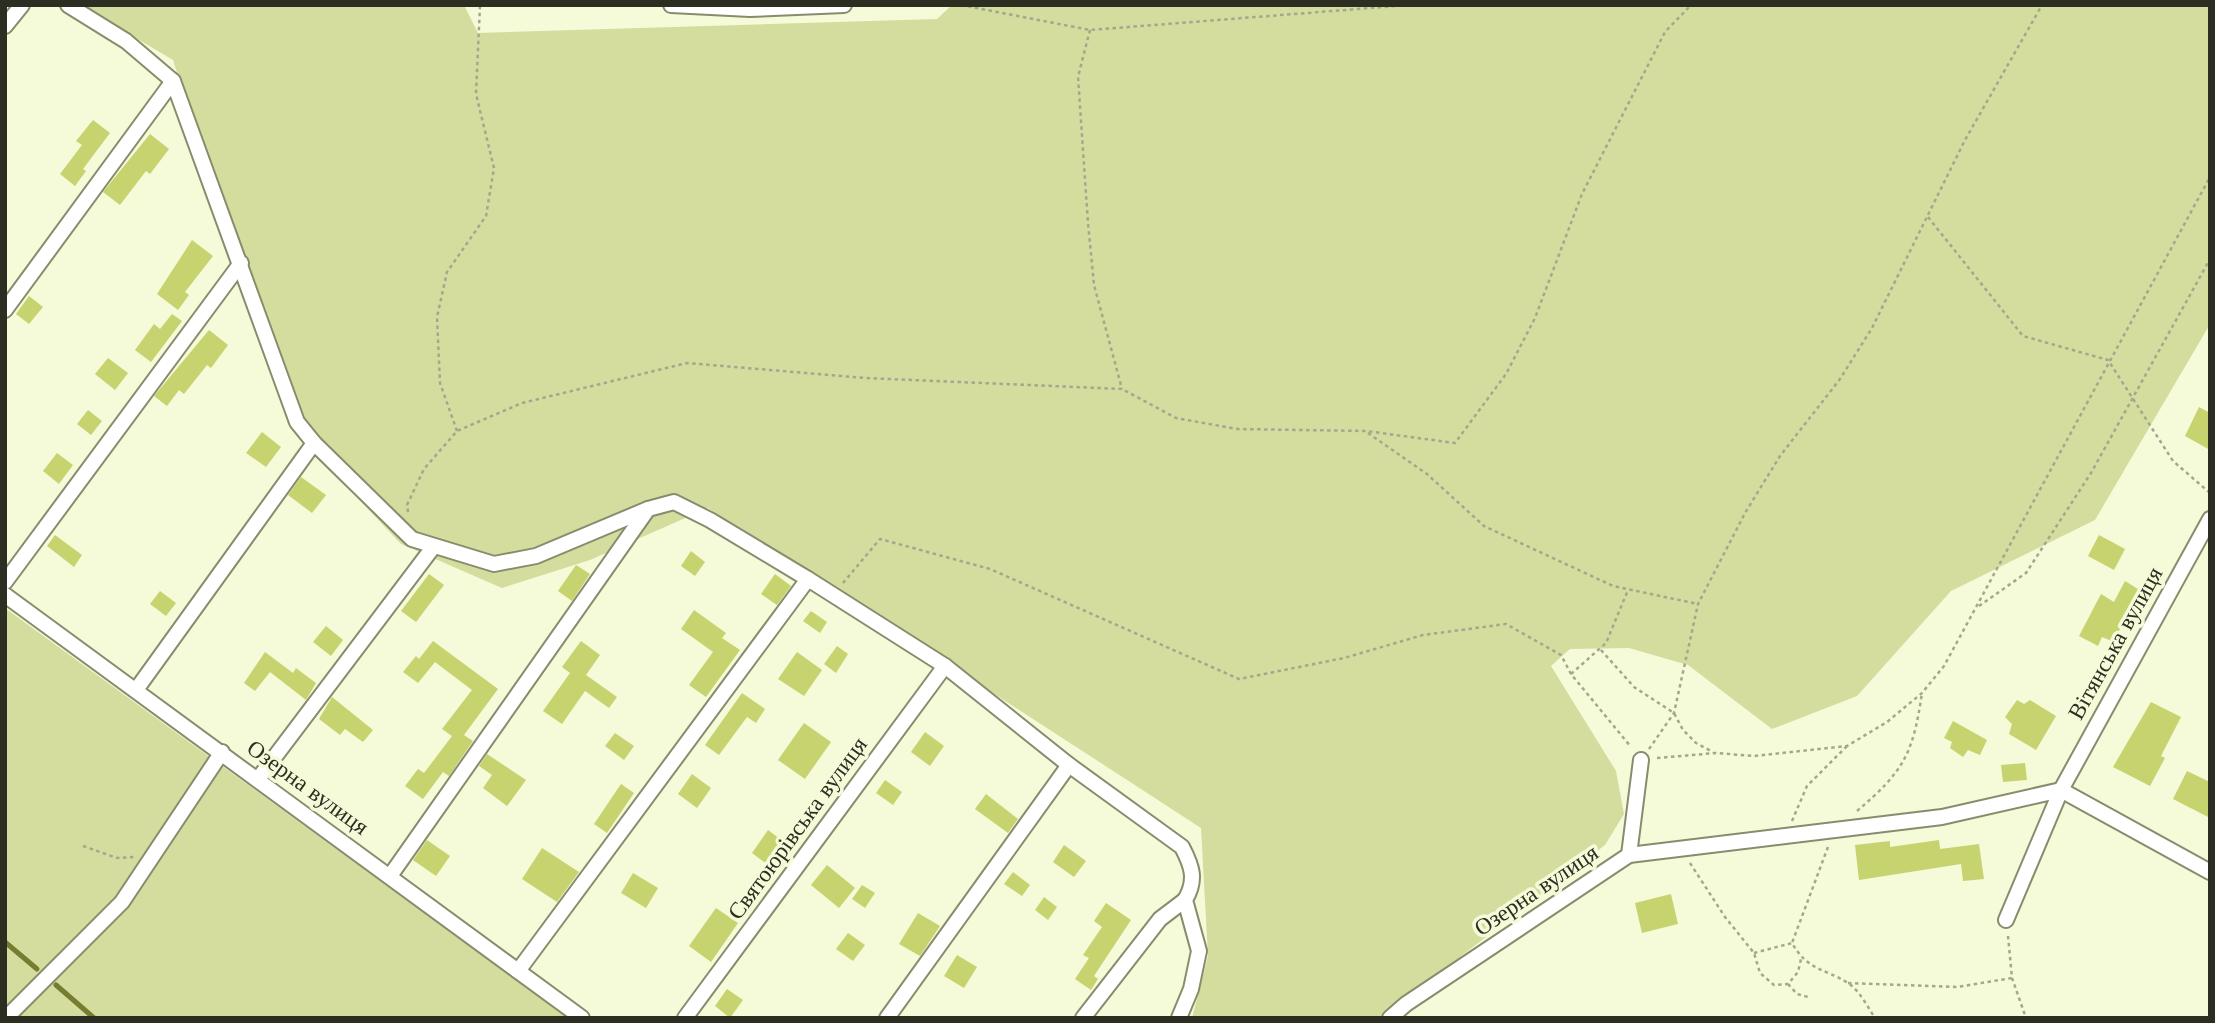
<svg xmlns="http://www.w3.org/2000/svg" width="2215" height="1023" font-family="'Libre Baskerville',serif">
  <rect width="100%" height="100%" fill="#f5fad8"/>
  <!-- green -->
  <g fill="#d4dd9d">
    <path d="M 80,5 L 464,5 L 478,33 L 937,19 L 952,5 L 2210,5 L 2210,324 L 2095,520 L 1951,591 L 1857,696 L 1772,729 L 1688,665 L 1629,648 L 1570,649 L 1551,666 L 1616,771 L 1624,814 L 1605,845 L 1381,1018 L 1192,1018 L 1208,956 L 1201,828 L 708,508 L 590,560 L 502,588 L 401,544 L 288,424 L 173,60 Z"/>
    <path d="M 5,608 L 568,1018 L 5,1018 Z"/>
  </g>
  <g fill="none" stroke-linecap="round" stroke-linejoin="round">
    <!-- stream -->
    <g stroke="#767d31" stroke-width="5">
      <path d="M 5,942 L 37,969"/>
      <path d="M 56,985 L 94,1018"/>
    </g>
  </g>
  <!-- building -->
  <g fill="#c7d36e">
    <path d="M 93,120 L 110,133 L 83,169 L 86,171 L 75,186 L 60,174 L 82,145 L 76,141 Z"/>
    <path d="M 150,134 L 169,149 L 150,174 L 146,171 L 120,205 L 103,192 Z"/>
    <path d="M 192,240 L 213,256 L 185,292 L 189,295 L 178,310 L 157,294 Z"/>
    <path d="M 29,296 L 43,307 L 29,324 L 16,314 Z"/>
    <path d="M 172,314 L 182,321 L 151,362 L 135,350 L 154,324 L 160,329 Z"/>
    <path d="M 209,330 L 228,345 L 211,368 L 207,365 L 184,394 L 179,390 L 167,406 L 154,396 Z"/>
    <path d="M 108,358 L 128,373 L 115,390 L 95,374 Z"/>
    <path d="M 2199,407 L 2210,413 L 2210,450 L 2185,436 Z"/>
    <path d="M 88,410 L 102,421 L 91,435 L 77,424 Z"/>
    <path d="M 262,432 L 281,447 L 266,467 L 246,453 Z"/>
    <path d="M 57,453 L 73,465 L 59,484 L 43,471 Z"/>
    <path d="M 301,477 L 326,495 L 312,513 L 288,495 Z"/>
    <path d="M 55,535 L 82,555 L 74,567 L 47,546 Z"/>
    <path d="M 2099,535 L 2125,549 L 2114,570 L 2088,556 Z"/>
    <path d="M 691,551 L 705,562 L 695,576 L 681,566 Z"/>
    <path d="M 576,565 L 590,574 L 572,601 L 558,591 Z"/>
    <path d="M 429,574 L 444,585 L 416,622 L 401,611 Z"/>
    <path d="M 775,574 L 791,586 L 777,605 L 761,594 Z"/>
    <path d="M 2125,581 L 2138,589 L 2114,642 L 2102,637 L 2098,646 L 2079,636 L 2101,594 L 2114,602 Z"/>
    <path d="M 160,591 L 176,603 L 166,616 L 150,604 Z"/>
    <path d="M 694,610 L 726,633 L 722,638 L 740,650 L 706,697 L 689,685 L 713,652 L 681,629 Z"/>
    <path d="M 811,611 L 827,622 L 820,633 L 803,621 Z"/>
    <path d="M 326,626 L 343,640 L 331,656 L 313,642 Z"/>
    <path d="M 433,641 L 498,689 L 464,735 L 473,741 L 449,776 L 443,772 L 423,799 L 405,786 L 418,769 L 424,773 L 452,736 L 442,729 L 472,690 L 435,662 L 418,683 L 403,672 L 416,656 L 419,659 Z"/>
    <path d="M 581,641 L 600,655 L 586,675 L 617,697 L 609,708 L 585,691 L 562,724 L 543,711 L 570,673 L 562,667 Z"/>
    <path d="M 837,646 L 848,654 L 836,673 L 824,664 Z"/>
    <path d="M 265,652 L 293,673 L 296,668 L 316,683 L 306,700 L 270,672 L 255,691 L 244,683 Z"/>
    <path d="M 797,652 L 822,670 L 804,696 L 778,679 Z"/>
    <path d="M 742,693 L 765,709 L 756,723 L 747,717 L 719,755 L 705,745 Z"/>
    <path d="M 332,697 L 373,730 L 363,742 L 345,729 L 340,735 L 319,719 Z"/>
    <path d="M 2017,700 L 2024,704 L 2030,700 L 2056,716 L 2036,750 L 2009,734 L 2012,724 L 2005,717 Z"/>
    <path d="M 2151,702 L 2181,717 L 2161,756 L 2165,758 L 2150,786 L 2113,767 Z"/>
    <path d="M 1953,721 L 1987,740 L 1980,755 L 1968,750 L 1963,757 L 1950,748 L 1952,742 L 1944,738 Z"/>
    <path d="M 804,723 L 831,742 L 805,779 L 778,760 Z"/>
    <path d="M 925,732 L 944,746 L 930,766 L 911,752 Z"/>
    <path d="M 615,733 L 634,746 L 624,760 L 605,746 Z"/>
    <path d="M 487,754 L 526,780 L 507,806 L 483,788 L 492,775 L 479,766 Z"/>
    <path d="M 2025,763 L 2027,780 L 2003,782 L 2001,765 Z"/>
    <path d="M 2187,771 L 2210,782 L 2210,818 L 2173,799 Z"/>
    <path d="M 692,774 L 711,788 L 697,808 L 678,794 Z"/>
    <path d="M 885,780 L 902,792 L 893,805 L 876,793 Z"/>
    <path d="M 621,784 L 634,793 L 607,833 L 594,824 Z"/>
    <path d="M 986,794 L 1018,819 L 1008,833 L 975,809 Z"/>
    <path d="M 768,830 L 788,845 L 772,868 L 752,853 Z"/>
    <path d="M 427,840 L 450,856 L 436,876 L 413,860 Z"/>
    <path d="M 1939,840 L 1940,849 L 1979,844 L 1984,879 L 1963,881 L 1961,864 L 1859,880 L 1855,845 L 1890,841 L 1890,847 Z"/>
    <path d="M 1064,845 L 1086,861 L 1074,877 L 1053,862 Z"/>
    <path d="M 542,848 L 579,872 L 557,902 L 522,879 Z"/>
    <path d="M 827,865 L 855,888 L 839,908 L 811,885 Z"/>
    <path d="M 1013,872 L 1030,885 L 1022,896 L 1004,884 Z"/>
    <path d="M 633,873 L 658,888 L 646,908 L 621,893 Z"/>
    <path d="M 862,885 L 875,893 L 865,908 L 852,899 Z"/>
    <path d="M 1671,894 L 1678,924 L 1642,933 L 1635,903 Z"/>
    <path d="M 1044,897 L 1057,907 L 1048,920 L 1035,910 Z"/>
    <path d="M 1106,903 L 1131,920 L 1094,976 L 1098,979 L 1091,990 L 1075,979 L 1089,958 L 1083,955 L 1102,927 L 1094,921 Z"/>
    <path d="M 716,908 L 738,923 L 711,962 L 689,946 Z"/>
    <path d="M 918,913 L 940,926 L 920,956 L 899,944 Z"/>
    <path d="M 848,933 L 865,945 L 853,961 L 836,949 Z"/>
    <path d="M 957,955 L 977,967 L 964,988 L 944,976 Z"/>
    <path d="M 727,989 L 743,1000 L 730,1018 L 715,1006 Z"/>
  </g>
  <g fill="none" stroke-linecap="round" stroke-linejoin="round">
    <defs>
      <g id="minor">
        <path d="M 68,5 L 126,41 L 173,81 L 297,422 L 314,443 L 412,539 L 494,564 L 536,556 L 648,509"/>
        <path d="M 671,5 L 750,9 L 844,5"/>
        <path d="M 5,26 L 22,5"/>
        <path d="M 5,310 L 173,81"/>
        <path d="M 5,582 L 241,263"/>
        <path d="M 5,595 L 582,1018"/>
        <path d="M 136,690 L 314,443"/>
        <path d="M 258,779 L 434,546"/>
        <path d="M 2061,790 L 2210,872"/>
        <path d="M 1629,855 L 1942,817 L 2061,790"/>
        <path d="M 390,876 L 648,509 L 674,502 L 710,520 L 808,579"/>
        <path d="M 2006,920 L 2061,790 L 2210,519"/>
        <path d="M 518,971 L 808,579 L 945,666 L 1069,765 L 1182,847 C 1192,866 1197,880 1185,900 L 1199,951 L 1191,989 L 1179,1018"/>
        <path d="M 6,1018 L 122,902 L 222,752"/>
        <path d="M 685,1018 L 945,666"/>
        <path d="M 887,1018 L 1069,765"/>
        <path d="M 1083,1018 L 1160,919 L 1185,900"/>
        <path d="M 1390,1018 L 1406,1004 L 1629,855 L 1641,760"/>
      </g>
    </defs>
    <!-- minor casing -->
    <use href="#minor" stroke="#888c6d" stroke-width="18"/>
    <!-- path -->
    <g stroke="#a4a78e" stroke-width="2.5" stroke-dasharray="3.5 3.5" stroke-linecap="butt">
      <path d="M 961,5 L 1090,30 L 1409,5"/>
      <path d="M 1090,30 L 1078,77 L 1088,223 L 1094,285 L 1122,389"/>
      <path d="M 1928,217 L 2023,336 L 2108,360 L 2173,461 L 2210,493"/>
      <path d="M 457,431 L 440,383 L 437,317 L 447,272 L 486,216 L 494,168 L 476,94 L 480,5"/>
      <path d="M 1368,433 L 1427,474 L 1484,526 L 1613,586 L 1698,604"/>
      <path d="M 408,512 L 407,505 L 424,469 L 457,431 L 522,403 L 687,363 L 865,378 L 1122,389 L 1176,418 L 1237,429 L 1366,431 L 1455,443 L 1506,374 L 1535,318 L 1582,194 L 1665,32 L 1691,5"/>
      <path d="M 843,583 L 880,539 L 990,569 L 1239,679 L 1344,658 L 1423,635 L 1506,624 L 1561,655 L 1571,674 L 1631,747"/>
      <path d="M 1979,606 L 2026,573 L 2091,473 L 2210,259"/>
      <path d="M 1601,650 L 1634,687 L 1674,713 L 1683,730 L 1696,743 L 1713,752"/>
      <path d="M 1571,674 L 1606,643 L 1628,590"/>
      <path d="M 1649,749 L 1674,713 L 1698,604 L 1745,513 L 1780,456 L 1840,379 L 1872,328 L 1965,140 L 2042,5"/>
      <path d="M 1657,758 L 1716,753 L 1754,756 L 1847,746 L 1887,722 L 1922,693 L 1944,666 L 2210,177"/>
      <path d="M 1857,811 C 1904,771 1913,754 1922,693"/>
      <path d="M 1792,821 L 1807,786 L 1847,746"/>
      <path d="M 83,846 L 117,858 L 134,857"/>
      <path d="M 1828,847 L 1792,943 C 1808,971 1824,968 1848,983 C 1860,991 1867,1006 1875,1018"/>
      <path d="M 1690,863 L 1725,917 L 1754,953 L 1760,973 L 1774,985 L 1788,984 L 1798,972 L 1801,959"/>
      <path d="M 2008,936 L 2012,978 L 2026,1018"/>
      <path d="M 1754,953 L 1792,943"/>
      <path d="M 1848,983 L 1957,987 L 2012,978"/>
      <path d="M 1788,984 L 1797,994 L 1808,997"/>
    </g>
    <!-- minor -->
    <use href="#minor" stroke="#fff" stroke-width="14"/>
  </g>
  <g text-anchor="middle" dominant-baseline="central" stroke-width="7" stroke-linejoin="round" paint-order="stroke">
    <!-- street labels -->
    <g font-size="23" fill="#2c2e21" stroke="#f5fad8">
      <text transform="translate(2115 643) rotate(-61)">Вітянська вулиця</text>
      <text transform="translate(308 787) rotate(36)">Озерна вулиця</text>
      <text transform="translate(797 828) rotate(-54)">Святоюрівська вулиця</text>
      <text transform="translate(1536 890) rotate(-34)">Озерна вулиця</text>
    </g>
  </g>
  <!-- border -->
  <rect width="2215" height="1023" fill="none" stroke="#2c2e21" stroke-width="14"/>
</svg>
